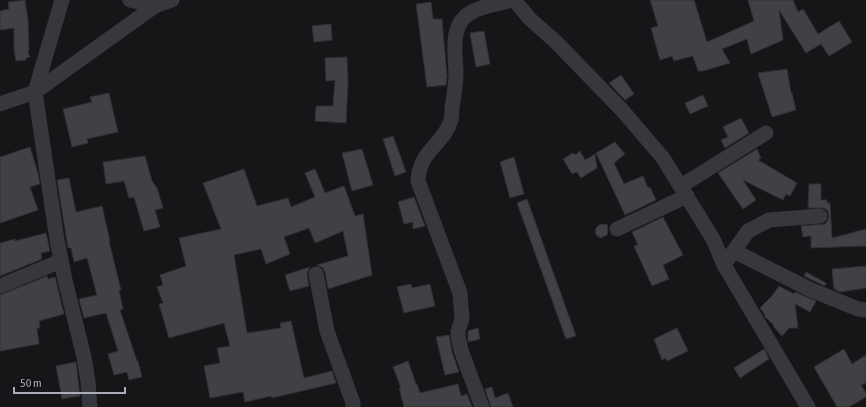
<svg xmlns="http://www.w3.org/2000/svg" width="866" height="407" font-family="'Asap Condensed',sans-serif">
  <rect width="100%" height="100%" fill="#161618"/>
  <!-- building -->
  <g fill="#404145" stroke="#303034">
    <path d="M 25,0 L 28,20 L 29,50 L 28,52 L 30,57 L 26,58 L 26,60 L 16,61 L 14,50 L 14,28 L 0,30 L 0,11 L 9,9 L 8,2 Z"/>
    <path d="M 650,0 L 694,0 L 707,42 L 754,21 L 748,0 L 793,0 L 798,12 L 803,9 L 818,34 L 839,21 L 852,42 L 829,56 L 821,44 L 806,53 L 779,10 L 783,40 L 751,54 L 747,39 L 722,49 L 730,63 L 703,71 L 698,71 L 693,56 L 674,61 L 672,56 L 660,60 L 651,28 L 658,26 Z"/>
    <path d="M 431,2 L 433,19 L 442,19 L 447,76 L 446,85 L 427,87 L 416,4 Z"/>
    <path d="M 331,24 L 332,40 L 314,42 L 312,26 Z"/>
    <path d="M 484,31 L 490,64 L 476,67 L 470,33 Z"/>
    <path d="M 347,57 L 348,83 L 346,123 L 315,121 L 316,106 L 333,106 L 335,80 L 326,81 L 325,58 Z"/>
    <path d="M 787,69 L 791,93 L 792,93 L 796,110 L 772,117 L 758,73 Z"/>
    <path d="M 621,75 L 634,94 L 625,100 L 609,83 Z"/>
    <path d="M 109,93 L 118,132 L 87,139 L 88,143 L 72,147 L 63,109 L 92,102 L 90,97 Z"/>
    <path d="M 703,95 L 708,106 L 690,114 L 685,103 Z"/>
    <path d="M 741,118 L 749,133 L 725,148 L 721,140 L 728,137 L 723,127 Z"/>
    <path d="M 393,136 L 406,172 L 395,176 L 383,139 Z"/>
    <path d="M 615,142 L 625,154 L 614,163 L 624,184 L 643,176 L 648,188 L 650,187 L 656,200 L 625,215 L 596,153 Z"/>
    <path d="M 30,147 L 38,173 L 40,184 L 30,187 L 38,210 L 0,223 L 0,157 Z"/>
    <path d="M 362,149 L 373,185 L 352,191 L 342,153 Z"/>
    <path d="M 757,149 L 761,158 L 758,160 L 797,183 L 790,196 L 786,194 L 783,200 L 743,180 L 756,200 L 743,209 L 718,173 Z"/>
    <path d="M 580,151 L 585,160 L 595,154 L 597,168 L 581,178 L 577,172 L 572,174 L 563,159 L 573,153 L 575,155 Z"/>
    <path d="M 145,156 L 152,181 L 157,188 L 163,208 L 155,210 L 160,227 L 144,231 L 134,197 L 129,198 L 124,181 L 106,184 L 103,162 Z"/>
    <path d="M 514,157 L 524,194 L 510,198 L 500,162 Z"/>
    <path d="M 244,169 L 257,206 L 288,198 L 291,207 L 315,197 L 305,173 L 315,169 L 325,193 L 344,186 L 355,216 L 363,214 L 372,275 L 328,289 L 325,272 L 323,268 L 317,265 L 348,256 L 343,231 L 315,243 L 309,228 L 284,237 L 290,254 L 266,264 L 261,249 L 234,255 L 247,333 L 281,328 L 280,323 L 291,321 L 304,378 L 332,371 L 336,383 L 272,398 L 271,396 L 245,402 L 243,392 L 210,398 L 204,366 L 220,363 L 217,348 L 230,346 L 224,323 L 169,338 L 159,304 L 163,303 L 157,287 L 163,285 L 160,275 L 186,266 L 179,238 L 221,229 L 203,183 Z"/>
    <path d="M 69,178 L 76,212 L 102,206 L 110,241 L 109,241 L 121,290 L 119,291 L 123,309 L 120,310 L 137,361 L 138,361 L 142,377 L 129,380 L 127,372 L 114,375 L 108,354 L 118,351 L 106,313 L 84,318 L 79,299 L 97,295 L 87,258 L 74,262 L 71,248 L 68,248 L 57,180 Z"/>
    <path d="M 809,184 L 821,184 L 821,200 L 827,200 L 827,203 L 830,203 L 832,238 L 866,229 L 866,246 L 811,248 L 811,236 L 803,237 L 801,226 L 825,224 L 828,220 L 829,216 L 828,211 L 824,208 L 808,208 Z"/>
    <path d="M 414,197 L 425,226 L 413,229 L 413,222 L 404,224 L 398,202 Z"/>
    <path d="M 527,199 L 576,336 L 566,339 L 517,203 Z"/>
    <path d="M 663,217 L 683,255 L 663,265 L 669,279 L 652,286 L 634,246 L 638,245 L 632,232 Z"/>
    <path d="M 607,224 L 608,231 L 607,235 L 601,238 L 597,236 L 595,232 L 596,228 L 599,225 Z"/>
    <path d="M 46,233 L 50,251 L 41,253 L 42,259 L 0,276 L 0,243 L 15,239 L 15,241 Z"/>
    <path d="M 866,266 L 866,288 L 840,292 L 834,289 L 832,269 Z"/>
    <path d="M 310,267 L 308,271 L 307,275 L 309,286 L 290,291 L 285,275 Z"/>
    <path d="M 806,272 L 826,283 L 825,286 L 804,276 Z"/>
    <path d="M 47,276 L 48,279 L 55,277 L 64,314 L 39,321 L 40,328 L 37,328 L 39,344 L 0,351 L 0,295 Z"/>
    <path d="M 411,284 L 412,288 L 430,284 L 435,306 L 404,313 L 397,287 Z"/>
    <path d="M 779,286 L 794,294 L 795,292 L 816,301 L 810,312 L 795,304 L 798,328 L 789,328 L 782,336 L 773,326 L 774,325 L 764,316 L 765,315 L 760,308 L 772,296 Z"/>
    <path d="M 478,328 L 480,339 L 468,342 L 468,331 Z"/>
    <path d="M 677,328 L 688,351 L 667,361 L 666,358 L 662,360 L 654,339 Z"/>
    <path d="M 449,335 L 452,352 L 459,372 L 445,375 L 436,337 Z"/>
    <path d="M 764,349 L 769,359 L 740,378 L 734,368 Z"/>
    <path d="M 844,349 L 852,364 L 866,355 L 866,383 L 861,385 L 866,393 L 866,397 L 849,407 L 837,407 L 814,367 Z"/>
    <path d="M 408,361 L 416,384 L 417,384 L 420,393 L 458,384 L 461,396 L 467,394 L 472,407 L 404,407 L 399,388 L 401,388 L 393,367 Z"/>
    <path d="M 76,362 L 80,396 L 62,399 L 56,366 Z"/>
    <path d="M 492,387 L 495,398 L 508,393 L 513,407 L 491,407 L 485,389 Z"/>
  </g>
  <g fill="none" stroke-linecap="round" stroke-linejoin="round">
    <!-- minor -->
    <g stroke="#37383d" stroke-width="15">
      <path d="M 62,0 L 35,92 L 57,240 L 65,280 L 84,357 L 88,381 L 90,407"/>
      <path d="M 130,0 L 155,6"/>
      <path d="M 514,0 L 530,19 L 556,42 L 622,110 L 663,158 L 713,239 L 724,265 L 808,407"/>
      <path d="M 0,104 L 35,92 L 155,6 L 172,0"/>
      <path d="M 681,186 L 766,133"/>
      <path d="M 617,229 L 687,196"/>
      <path d="M 734,251 L 809,289 L 858,309 L 866,310"/>
      <path d="M 728,259 L 748,231 L 769,220 L 820,216"/>
      <path d="M 316,274 L 327,331 L 353,403 L 353,407"/>
      <path d="M 0,286 L 61,261"/>
      <path d="M 482,407 L 461,350 L 458,336 L 458,331 L 462,319 L 460,293 L 418,181 C 419,151 444,144 451,120 C 452,117 452,112 452,108 C 454,96 456,84 456,72 C 455,52 450,25 470,13 C 483,5 497,5 511,0"/>
    </g>
  </g>
  <!-- scale -->
  <path d="M14 387v6h111v-6" fill="none" stroke="#a8adb8" stroke-width="2"/>
  <text x="20" y="387" font-size="12" fill="#a8adb8" stroke="#111113" stroke-width="3" paint-order="stroke">50 m</text>
</svg>
